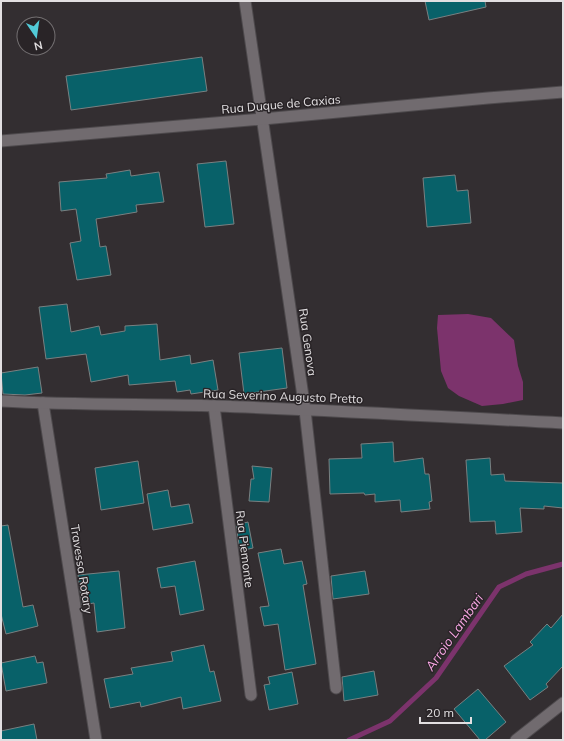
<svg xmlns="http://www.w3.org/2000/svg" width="564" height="741" font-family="Mulish,sans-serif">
  <rect width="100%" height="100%" fill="#332e31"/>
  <!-- water -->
  <path fill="#7c336c" d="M 468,314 L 491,318 L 514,340 L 518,366 L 523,382 L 523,400 L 503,404 L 482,406 L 459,396 L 448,388 L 441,371 L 437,328 L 438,315 Z"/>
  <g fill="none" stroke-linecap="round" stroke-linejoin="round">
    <!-- stream -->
    <path stroke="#7c336c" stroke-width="5" d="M 349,740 L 390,721 L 436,678 L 499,587 L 526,574 L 563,564"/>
  </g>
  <!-- building -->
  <g fill="#086169" stroke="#798081">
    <path d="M 425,1 L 485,1 L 486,7 L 429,20 Z"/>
    <path d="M 202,57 L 207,91 L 71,110 L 66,76 Z"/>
    <path d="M 226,161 L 234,224 L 205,227 L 197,164 Z"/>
    <path d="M 130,170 L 131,176 L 159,172 L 164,202 L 136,205 L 137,212 L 96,219 L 100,247 L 106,246 L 111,275 L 77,280 L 70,243 L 81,241 L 76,209 L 61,211 L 59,182 L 107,178 L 106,174 Z"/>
    <path d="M 455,175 L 457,191 L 468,190 L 471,223 L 427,227 L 423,178 Z"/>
    <path d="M 67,304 L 71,332 L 99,326 L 101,335 L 125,331 L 125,326 L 157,324 L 160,360 L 190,355 L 191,364 L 213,360 L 218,390 L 191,394 L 190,390 L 177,392 L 175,381 L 129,385 L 128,375 L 91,382 L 86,354 L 46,359 L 39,307 Z"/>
    <path d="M 282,348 L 287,388 L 244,394 L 239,353 Z"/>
    <path d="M 38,367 L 42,393 L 25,395 L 3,394 L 1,373 Z"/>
    <path d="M 393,442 L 394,462 L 423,458 L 425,474 L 429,474 L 432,501 L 429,502 L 430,509 L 401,512 L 400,500 L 375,502 L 375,494 L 365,495 L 364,493 L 330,494 L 329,459 L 362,458 L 361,444 Z"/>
    <path d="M 490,458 L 491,475 L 504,474 L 505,481 L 563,483 L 563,508 L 544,506 L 544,509 L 520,508 L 522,532 L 496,534 L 495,521 L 470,522 L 466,460 Z"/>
    <path d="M 138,461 L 144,503 L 101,510 L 95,468 Z"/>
    <path d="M 252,466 L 272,468 L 269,502 L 249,501 L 251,479 L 254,479 Z"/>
    <path d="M 168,490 L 171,507 L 189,504 L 193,523 L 153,530 L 147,494 Z"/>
    <path d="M 248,522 L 253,548 L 240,551 L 236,525 Z"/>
    <path d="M 8,525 L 23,607 L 33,605 L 38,626 L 6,634 L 1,614 L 1,526 Z"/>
    <path d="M 281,549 L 284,564 L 302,561 L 307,584 L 303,585 L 316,664 L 285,670 L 278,624 L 264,626 L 260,607 L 269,606 L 258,553 Z"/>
    <path d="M 195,561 L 204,610 L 180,615 L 175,586 L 161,588 L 157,568 Z"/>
    <path d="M 119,571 L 125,628 L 97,632 L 94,603 L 82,605 L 78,575 Z"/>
    <path d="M 365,571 L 369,594 L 333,599 L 331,576 Z"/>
    <path d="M 563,614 L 563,666 L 546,684 L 548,687 L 530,700 L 504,666 L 533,645 L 530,642 L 547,624 L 551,628 Z"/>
    <path d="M 204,645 L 210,672 L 214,671 L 221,701 L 183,709 L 181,697 L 141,707 L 140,702 L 110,708 L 104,679 L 133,674 L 131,668 L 173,661 L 171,652 Z"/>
    <path d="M 35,656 L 37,663 L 43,662 L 47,683 L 6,691 L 1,663 Z"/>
    <path d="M 374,671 L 378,695 L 344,701 L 342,677 Z"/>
    <path d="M 292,672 L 298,704 L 269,710 L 264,685 L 270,684 L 268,677 Z"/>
    <path d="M 478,689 L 506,722 L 485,740 L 480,740 L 454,709 Z"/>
    <path d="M 34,724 L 37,740 L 1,740 L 1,731 Z"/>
  </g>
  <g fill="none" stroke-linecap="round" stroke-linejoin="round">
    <defs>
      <g id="minor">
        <path d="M 245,1 L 305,410 L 336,688"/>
        <path d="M 1,141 L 263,119 L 488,98 L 563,92"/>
        <path d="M 43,403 L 96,740"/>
        <path d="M 214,406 L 251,695"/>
      </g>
      <g id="tertiary">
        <path d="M 1,401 C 72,405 144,404 216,406 C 331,410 447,417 563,423"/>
        <path d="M 516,740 L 563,703"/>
      </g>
    </defs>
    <!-- minor casing -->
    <use href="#minor" stroke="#4e4a4d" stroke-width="13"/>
    <!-- tertiary casing -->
    <use href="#tertiary" stroke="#4e4a4d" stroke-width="13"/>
    <!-- minor -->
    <use href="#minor" stroke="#716b6f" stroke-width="11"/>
    <!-- tertiary -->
    <use href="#tertiary" stroke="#716b6f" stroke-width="11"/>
  </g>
  <g text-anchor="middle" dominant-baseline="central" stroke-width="3" stroke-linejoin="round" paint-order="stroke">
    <!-- street labels -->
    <g font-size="12" fill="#e2dfe1" stroke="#292427">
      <text transform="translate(281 104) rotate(-5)">Rua Duque de Caxias</text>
      <text transform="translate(308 342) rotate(82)">Rua Genova</text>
      <text transform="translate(283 396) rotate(2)">Rua Severino Augusto Pretto</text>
      <text transform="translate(245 549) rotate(83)">Rua Piemonte</text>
      <text transform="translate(82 569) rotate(81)">Travessa Rotary</text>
    </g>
    <!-- water labels -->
    <g font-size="13" font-style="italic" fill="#fba8e6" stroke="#292427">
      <text transform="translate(454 632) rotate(-55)">Arroio Lambari</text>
    </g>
  </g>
  <!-- border -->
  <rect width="564" height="741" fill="none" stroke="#e2dfe1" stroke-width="4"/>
  <!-- north arrow -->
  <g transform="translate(36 36) rotate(167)"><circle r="19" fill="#292427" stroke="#736f71"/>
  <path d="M0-3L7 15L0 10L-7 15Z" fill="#52cbd8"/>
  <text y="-6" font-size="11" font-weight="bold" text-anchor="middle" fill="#e2dfe1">N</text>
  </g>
  <!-- scale -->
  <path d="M420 717v6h51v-6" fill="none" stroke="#e2dfe1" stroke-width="2"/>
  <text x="426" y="717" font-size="12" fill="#e2dfe1" stroke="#292427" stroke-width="3" paint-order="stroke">20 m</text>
</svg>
